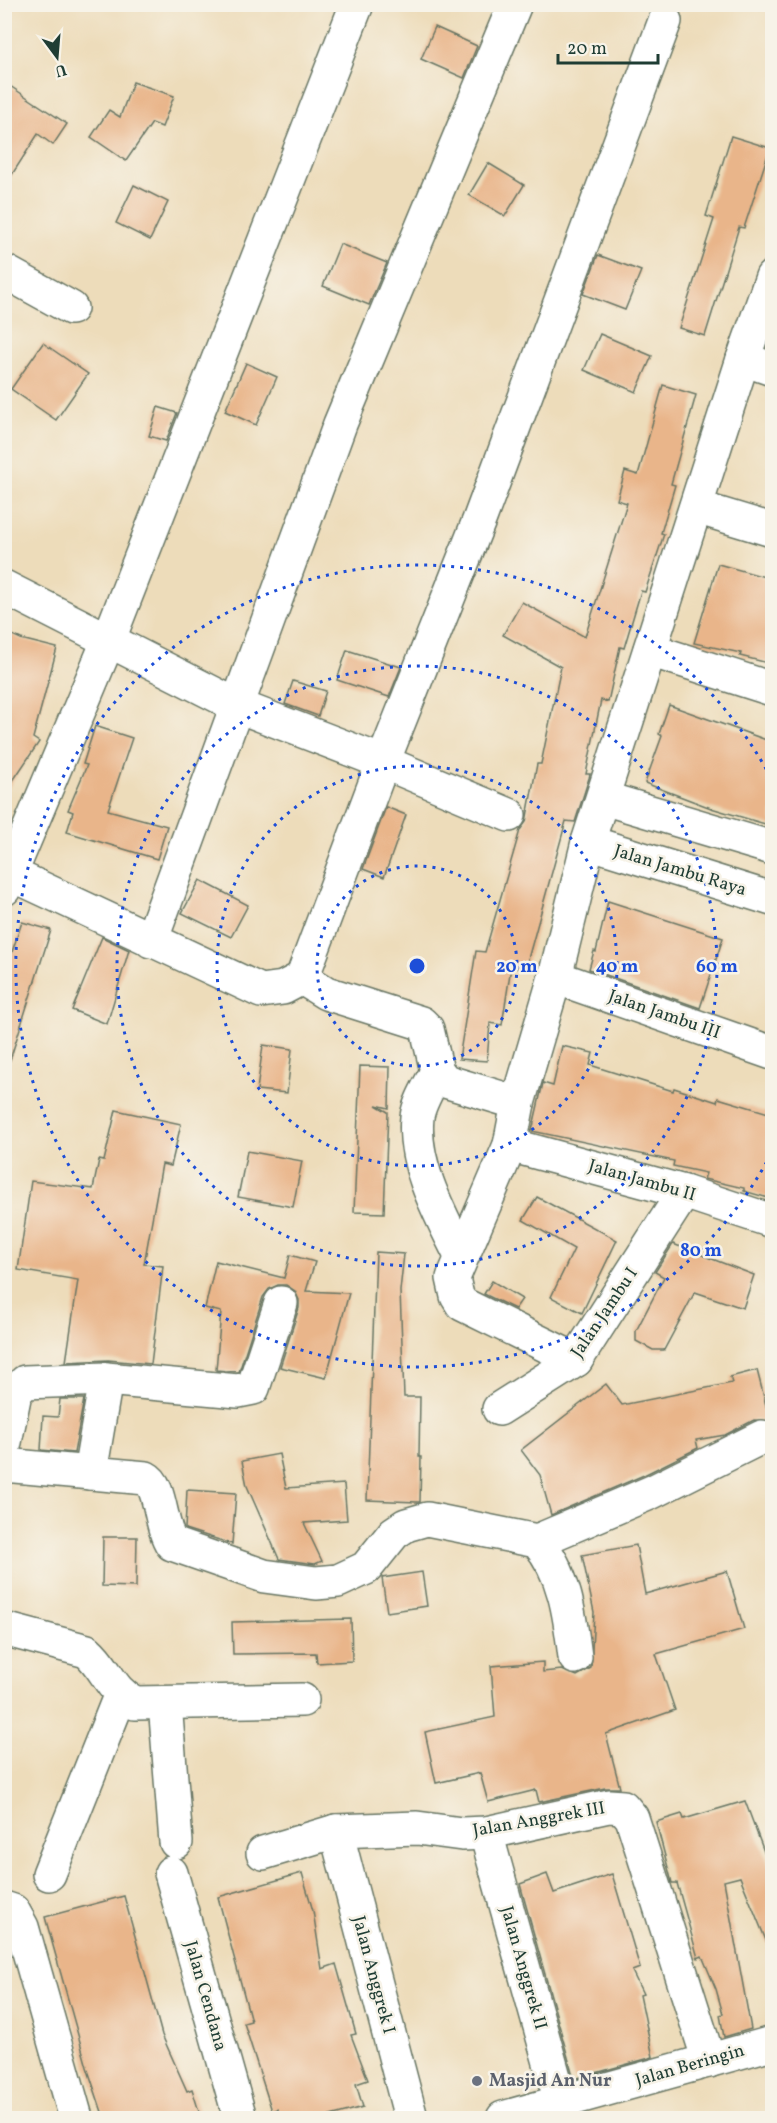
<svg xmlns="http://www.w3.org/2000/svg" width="777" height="2123" font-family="Vollkorn,serif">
  <rect width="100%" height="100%" fill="#f7f3e8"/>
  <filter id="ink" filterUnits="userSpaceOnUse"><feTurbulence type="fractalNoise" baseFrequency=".0167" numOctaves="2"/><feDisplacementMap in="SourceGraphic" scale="12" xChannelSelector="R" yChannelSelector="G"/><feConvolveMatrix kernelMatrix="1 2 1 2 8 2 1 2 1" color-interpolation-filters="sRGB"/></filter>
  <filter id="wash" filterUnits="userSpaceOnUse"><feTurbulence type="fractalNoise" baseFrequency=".008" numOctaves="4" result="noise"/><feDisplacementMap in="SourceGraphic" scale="24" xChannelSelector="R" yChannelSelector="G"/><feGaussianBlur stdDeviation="1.35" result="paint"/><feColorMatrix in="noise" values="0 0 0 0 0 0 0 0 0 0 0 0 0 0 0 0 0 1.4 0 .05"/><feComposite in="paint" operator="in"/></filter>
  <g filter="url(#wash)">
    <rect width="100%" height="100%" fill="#eddcba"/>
    <g id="blocks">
      <!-- building -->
      <g fill="#e9b58a">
        <path d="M 435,27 L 477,46 L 464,78 L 421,59 Z"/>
        <path d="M 4,82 L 67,124 L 53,145 L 38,134 L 4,187 Z"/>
        <path d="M 133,82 L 174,96 L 162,127 L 152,123 L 126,161 L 91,137 L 109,110 L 120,117 Z"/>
        <path d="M 731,136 L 770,148 L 744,228 L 739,227 L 705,336 L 679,328 L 714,219 L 706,216 Z"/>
        <path d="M 488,163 L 524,185 L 505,216 L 469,195 Z"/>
        <path d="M 134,185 L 168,202 L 150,240 L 116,223 Z"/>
        <path d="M 340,244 L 387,263 L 369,305 L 323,286 Z"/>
        <path d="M 598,255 L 641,271 L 625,310 L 583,294 Z"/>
        <path d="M 600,334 L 652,356 L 636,392 L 584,370 Z"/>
        <path d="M 43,343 L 88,374 L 56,420 L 11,389 Z"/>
        <path d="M 246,363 L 277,377 L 256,425 L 225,411 Z"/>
        <path d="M 663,385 L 696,395 L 671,484 L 675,485 L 661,533 L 664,534 L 645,592 L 641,591 L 624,648 L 620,647 L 608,702 L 601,700 L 586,774 L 590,774 L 589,778 L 575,822 L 566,821 L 525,970 L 511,967 L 502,1025 L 490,1023 L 487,1061 L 459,1059 L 476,951 L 485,952 L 520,830 L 526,822 L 537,764 L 541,764 L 561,667 L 503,635 L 522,602 L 585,637 L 627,503 L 617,500 L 625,471 L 638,475 Z"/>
        <path d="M 158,407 L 177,413 L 166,441 L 149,436 Z"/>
        <path d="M 718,564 L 772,579 L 772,664 L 740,656 L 741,653 L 694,643 Z"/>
        <path d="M 4,631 L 21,639 L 57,648 L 33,738 L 39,742 L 4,794 Z"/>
        <path d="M 347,650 L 401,667 L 389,697 L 337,680 Z"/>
        <path d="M 293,681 L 326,691 L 318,716 L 285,704 Z"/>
        <path d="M 669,705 L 772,742 L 772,826 L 711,808 L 645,783 L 662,736 L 659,734 Z"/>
        <path d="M 95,726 L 132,738 L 108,810 L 167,826 L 157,859 L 67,832 L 73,812 L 68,810 L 87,765 L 83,764 Z"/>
        <path d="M 386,807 L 406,815 L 384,877 L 363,869 Z"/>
        <path d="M 200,880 L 248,905 L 231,937 L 182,913 Z"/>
        <path d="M 608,901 L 723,938 L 700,1008 L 589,969 L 594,951 L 596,952 Z"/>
        <path d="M 22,922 L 51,930 L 10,1060 L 4,1059 L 4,976 Z"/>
        <path d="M 102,937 L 129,950 L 107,1024 L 72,1010 Z"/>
        <path d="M 263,1045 L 292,1049 L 287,1093 L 257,1090 Z"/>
        <path d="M 562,1046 L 593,1053 L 590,1065 L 673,1091 L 674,1088 L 717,1102 L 718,1098 L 772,1114 L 772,1199 L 744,1191 L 744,1188 L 704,1179 L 706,1173 L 673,1166 L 674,1161 L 532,1131 L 543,1083 L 553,1086 Z"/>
        <path d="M 360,1066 L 390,1067 L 389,1108 L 376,1105 L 388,1112 L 384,1213 L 354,1212 Z"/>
        <path d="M 116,1110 L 181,1124 L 171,1166 L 162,1164 L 144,1264 L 163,1266 L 151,1364 L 108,1360 L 66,1362 L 78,1280 L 18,1270 L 31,1181 L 93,1189 L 99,1160 L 104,1161 Z"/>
        <path d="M 247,1151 L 302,1161 L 293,1207 L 238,1197 Z"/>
        <path d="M 537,1197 L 617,1240 L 582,1313 L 551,1297 L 574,1249 L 523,1220 Z"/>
        <path d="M 673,1244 L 754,1275 L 743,1308 L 695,1292 L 664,1350 L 653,1350 L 636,1341 L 636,1331 L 664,1277 L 655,1272 Z"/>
        <path d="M 376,1252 L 404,1254 L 400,1291 L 404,1397 L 420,1397 L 419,1457 L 421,1457 L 420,1502 L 417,1502 L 367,1500 Z"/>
        <path d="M 290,1255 L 315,1262 L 306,1291 L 349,1293 L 326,1378 L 280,1367 L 299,1308 L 299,1300 L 295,1291 L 286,1285 L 278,1285 L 269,1289 L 263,1297 L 239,1372 L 216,1370 L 221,1312 L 205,1308 L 216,1261 L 284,1278 Z"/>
        <path d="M 492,1281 L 522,1299 L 515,1309 L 484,1294 Z"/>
        <path d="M 757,1370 L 770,1421 L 754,1420 L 725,1435 L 696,1440 L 698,1448 L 644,1475 L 551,1515 L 540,1475 L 521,1450 L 606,1384 L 622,1405 L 732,1383 L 730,1377 Z"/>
        <path d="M 60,1399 L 84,1399 L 74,1453 L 41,1450 L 43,1416 L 58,1417 Z"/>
        <path d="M 279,1454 L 286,1488 L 344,1484 L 347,1520 L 304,1523 L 322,1561 L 315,1564 L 279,1559 L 247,1486 L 242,1461 Z"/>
        <path d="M 187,1490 L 236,1493 L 232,1544 L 185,1529 Z"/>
        <path d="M 103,1537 L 137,1537 L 136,1587 L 102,1586 Z"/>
        <path d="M 636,1545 L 645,1594 L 727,1571 L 744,1629 L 656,1654 L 675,1710 L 606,1734 L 620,1788 L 605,1788 L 539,1802 L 536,1790 L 488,1802 L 480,1773 L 436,1783 L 425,1732 L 495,1717 L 491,1666 L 543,1662 L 543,1672 L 562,1670 L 577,1676 L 591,1668 L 594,1612 L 582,1555 Z"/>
        <path d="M 422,1572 L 427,1606 L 387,1612 L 382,1578 Z"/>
        <path d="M 351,1619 L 352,1661 L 317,1663 L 316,1653 L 233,1654 L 232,1622 Z"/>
        <path d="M 745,1801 L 772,1873 L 772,1955 L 740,1877 L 724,1881 L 751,2029 L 724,2037 L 720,2015 L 723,2014 L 716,1989 L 702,1956 L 698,1958 L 677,1883 L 672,1883 L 671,1879 L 656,1822 L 682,1814 L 684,1819 Z"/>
        <path d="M 302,1873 L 313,1911 L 322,1969 L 336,1964 L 356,2034 L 351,2035 L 368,2080 L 356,2084 L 363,2107 L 323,2118 L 279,2118 L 278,2109 L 272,2111 L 244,2023 L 251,2021 L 218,1897 Z"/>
        <path d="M 547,1874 L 554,1893 L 612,1874 L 640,1968 L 632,1971 L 643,1994 L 640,1995 L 653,2057 L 574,2079 L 520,1884 Z"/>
        <path d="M 124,1896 L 162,2035 L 187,2091 L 192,2089 L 201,2118 L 104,2118 L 87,2067 L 45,1917 Z"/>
      </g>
    </g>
  </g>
  <g filter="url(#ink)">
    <use href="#blocks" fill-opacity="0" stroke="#677563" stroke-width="1.5"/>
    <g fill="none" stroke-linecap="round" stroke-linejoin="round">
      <defs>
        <g id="street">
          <path d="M 4,271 L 71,308"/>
          <path d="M 743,359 L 772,369"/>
          <path d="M 696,507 L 772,530"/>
          <path d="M 4,587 L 238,706 L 383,762 L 509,815"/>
          <path d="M 650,650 L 772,689"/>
          <path d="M 603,798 L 772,848"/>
          <path d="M 588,842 L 772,899"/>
          <path d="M 11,874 L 261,991 L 283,988 L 302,978 L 383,762 L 480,518 L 665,21"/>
          <path d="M 4,889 L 109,639 L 357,4"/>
          <path d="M 151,941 L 340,424 L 515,4"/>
          <path d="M 555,977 L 772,1053"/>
          <path d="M 302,978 L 326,993 L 421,1023 L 427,1029 L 437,1071 L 445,1081 L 518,1103"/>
          <path d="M 437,1071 C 431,1084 419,1102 417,1117 C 412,1164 441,1216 461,1256"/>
          <path d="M 510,1145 L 684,1192 L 772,1221"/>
          <path d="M 576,1360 L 462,1304 L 457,1296 L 453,1278 L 510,1145 L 518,1103 L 555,977 L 588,842 L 743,359 L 772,277"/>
          <path d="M 499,1409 L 576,1360 L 684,1192"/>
          <path d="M 4,1447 L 15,1393 L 25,1382 L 106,1379 L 238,1391 L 253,1388 L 281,1303"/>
          <path d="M 4,1465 L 146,1478 C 161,1485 160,1527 172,1544 L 264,1576 L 316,1583 L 338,1581 L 366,1568 L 394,1533 L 406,1525 L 427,1519 L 537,1541 C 565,1573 570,1616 575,1657"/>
          <path d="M 90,1473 L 106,1379"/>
          <path d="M 537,1541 L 652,1492 L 762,1437"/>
          <path d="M 4,1629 L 87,1651 C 107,1668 110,1691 135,1703 L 302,1700"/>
          <path d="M 165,1703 L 176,1842"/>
          <path d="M 336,1831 L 411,2118"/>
          <path d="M 486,1833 L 561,2102"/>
          <path d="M 263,1853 L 336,1831 L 417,1828 L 462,1834 L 486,1833 L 609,1806 L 623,1807 L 632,1818 L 709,2061"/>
          <path d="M 171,1873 L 240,2118"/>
          <path d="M 49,1874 L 120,1696"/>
          <path d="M 4,1908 L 13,1911 L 22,1927 L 76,2118"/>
          <path d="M 503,2118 L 772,2043"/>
        </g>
      </defs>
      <!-- street casing -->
      <use href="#street" stroke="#677563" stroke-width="36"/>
      <!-- street -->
      <use href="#street" stroke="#fff" stroke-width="33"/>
    </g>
  </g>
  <!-- distance rings -->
  <g fill="none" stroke="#1d4ed8" stroke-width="3" stroke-dasharray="3 6">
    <circle cx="417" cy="966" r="100"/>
    <circle cx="417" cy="966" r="200"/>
    <circle cx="417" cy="966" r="300"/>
    <path d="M771 1154A401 401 0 1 1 771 778"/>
  </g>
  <!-- markers -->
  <circle fill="#6b7280" stroke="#f7f3e8" stroke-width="2" cx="477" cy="2081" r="6"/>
  <g text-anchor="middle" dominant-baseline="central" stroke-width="5" stroke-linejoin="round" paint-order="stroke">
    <!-- street labels -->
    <g font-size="18" fill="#1f3d34" stroke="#f7f3e8">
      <text transform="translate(680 871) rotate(17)">Jalan Jambu Raya</text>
      <text transform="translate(664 1015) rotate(19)">Jalan Jambu III</text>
      <text transform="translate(642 1181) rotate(16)">Jalan Jambu II</text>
      <text transform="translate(605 1313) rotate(-56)">Jalan Jambu I</text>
      <text transform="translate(539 1820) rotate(-10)">Jalan Anggrek III</text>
      <text transform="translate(523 1968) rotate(74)">Jalan Anggrek II</text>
      <text transform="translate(373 1975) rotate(75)">Jalan Anggrek I</text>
      <text transform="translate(205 1996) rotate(74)">Jalan Cendana</text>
      <text transform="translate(690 2066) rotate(-16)">Jalan Beringin</text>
    </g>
    <!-- worship labels -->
    <g font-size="18" font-weight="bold" fill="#5b616d" stroke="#f7f3e8" text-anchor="start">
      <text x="489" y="2081">Masjid An Nur</text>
    </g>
  </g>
  <circle cx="417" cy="966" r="9" fill="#1d4ed8" stroke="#f7f3e8" stroke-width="3"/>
  <g font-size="18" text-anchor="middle" font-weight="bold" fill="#1d4ed8" stroke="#f7f3e8" stroke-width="5" stroke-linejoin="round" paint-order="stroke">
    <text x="517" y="972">20 m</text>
    <text x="617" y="972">40 m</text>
    <text x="717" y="972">60 m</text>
    <text x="701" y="1256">80 m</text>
  </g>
  <!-- margin -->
  <rect width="777" height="2123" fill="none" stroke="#f7f3e8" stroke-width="24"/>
  <!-- north arrow -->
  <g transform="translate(57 57) rotate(164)" stroke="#f7f3e8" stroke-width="4.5" paint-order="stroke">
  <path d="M0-4.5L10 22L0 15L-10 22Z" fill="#1f3d34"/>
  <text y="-9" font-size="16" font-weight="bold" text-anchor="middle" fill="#1f3d34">U</text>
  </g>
  <!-- scale -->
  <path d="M558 54v9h100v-9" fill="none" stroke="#1f3d34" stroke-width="3"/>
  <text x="567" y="54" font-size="18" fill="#1f3d34" stroke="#f7f3e8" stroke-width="4.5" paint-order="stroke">20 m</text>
</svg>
